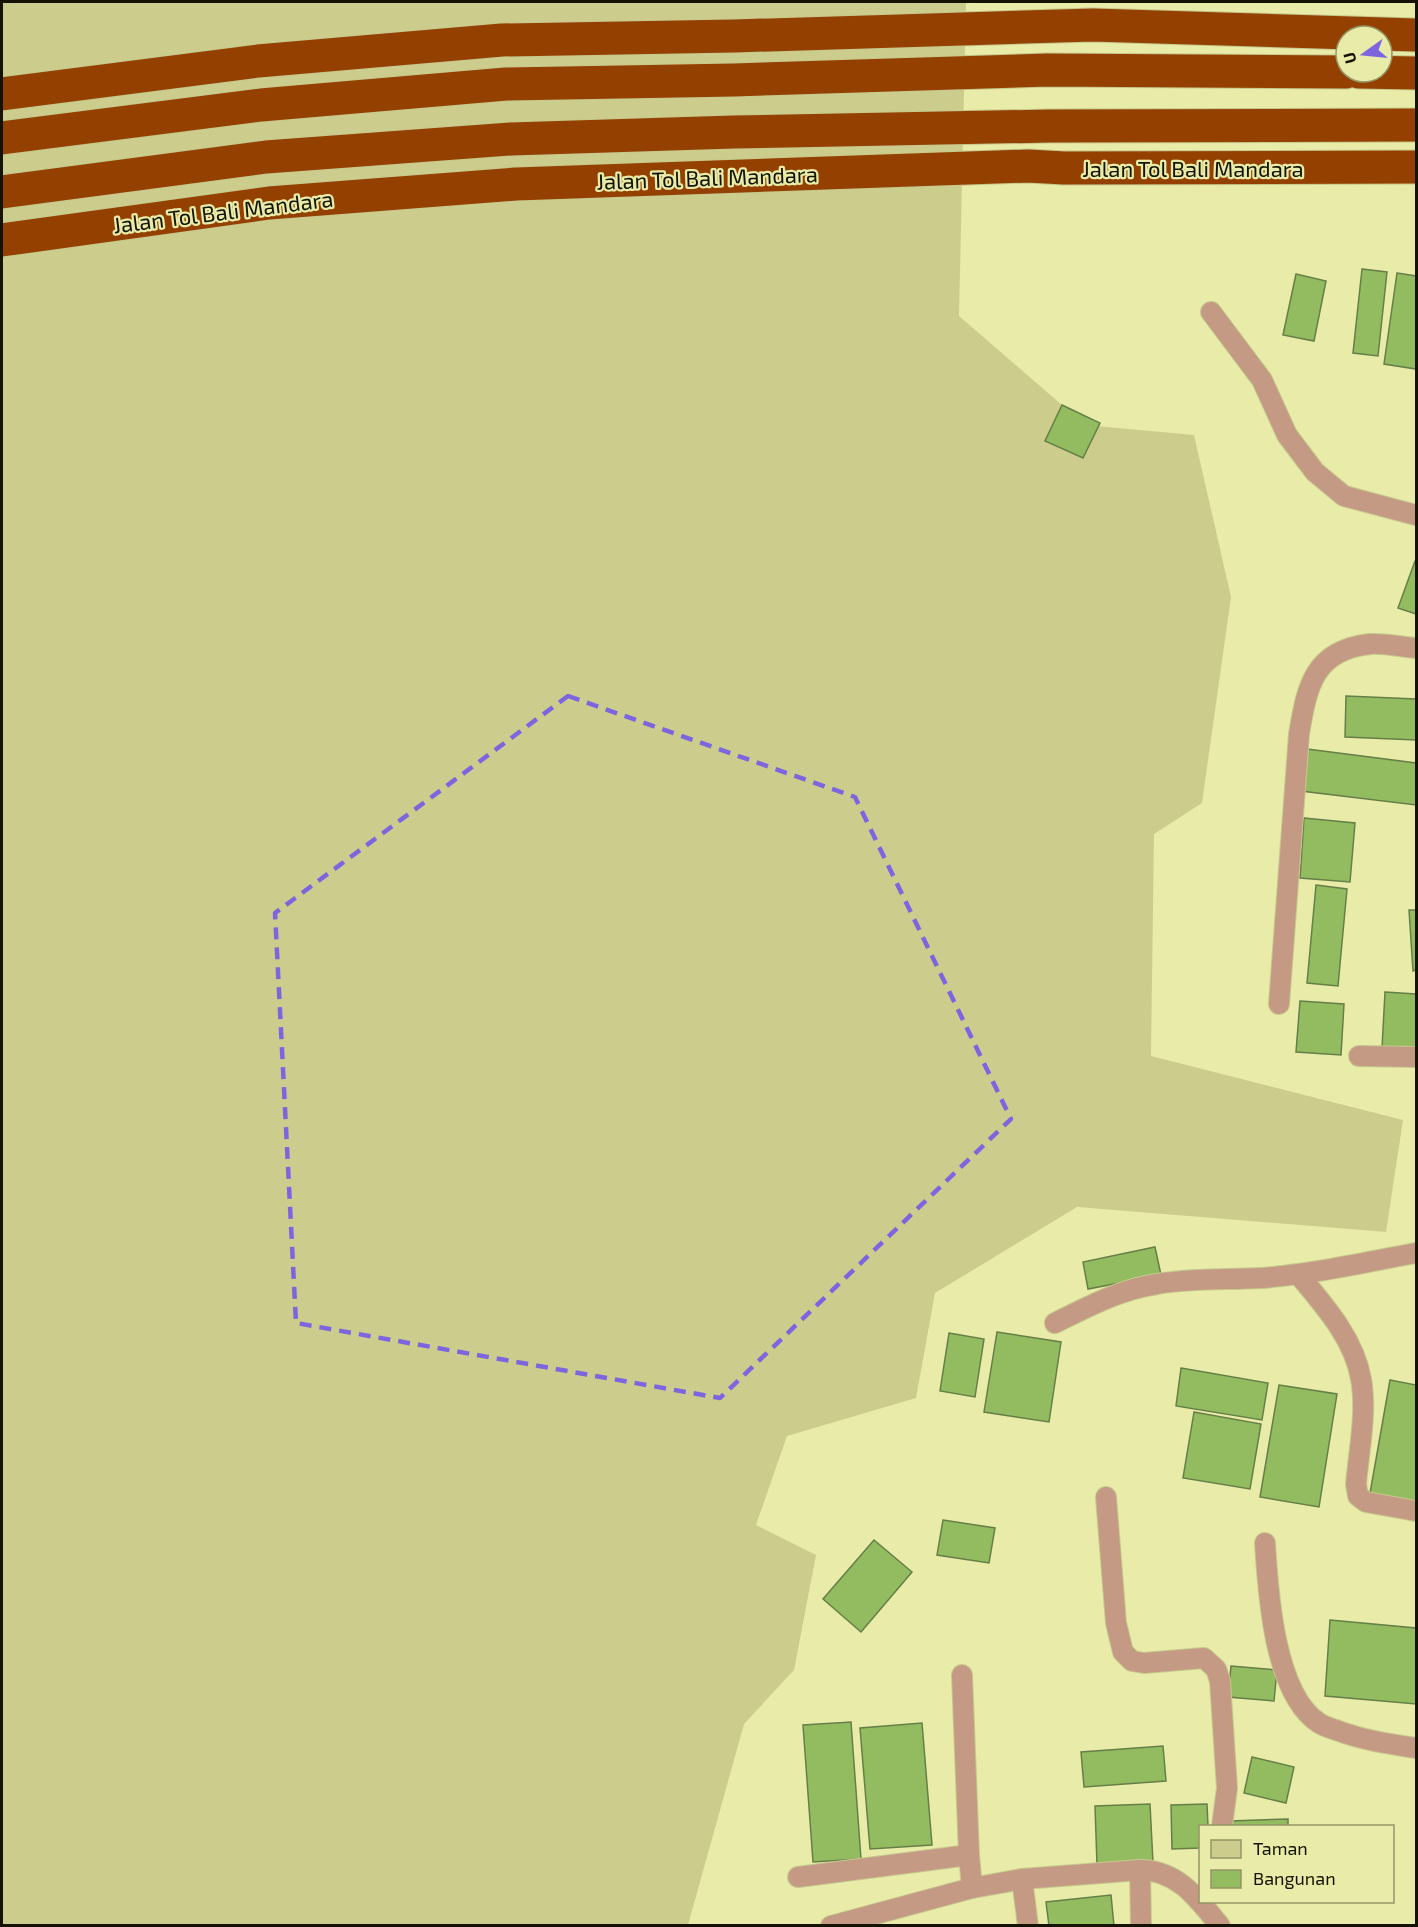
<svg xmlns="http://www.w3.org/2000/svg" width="1418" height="1927" font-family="'Exo 2',sans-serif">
  <rect width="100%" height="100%" fill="#e9eba8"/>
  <!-- green -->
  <path fill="#cccd8c" d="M 2,2 L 966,2 L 959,316 L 1085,425 L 1194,435 L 1231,597 L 1202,803 L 1154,834 L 1151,1056 L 1403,1120 L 1386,1232 L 1077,1207 L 935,1293 L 916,1398 L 787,1436 L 756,1525 L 816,1555 L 794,1670 L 744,1724 L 688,1925 L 2,1926 Z"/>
  <!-- building -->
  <g fill="#93bc60" stroke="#667f48" stroke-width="1.5">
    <path d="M 1362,269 L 1387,272 L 1378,356 L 1353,353 Z"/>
    <path d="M 1397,273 L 1416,276 L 1416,369 L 1384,364 Z"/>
    <path d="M 1296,274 L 1326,281 L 1314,341 L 1283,335 Z"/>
    <path d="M 1062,405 L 1100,423 L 1083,458 L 1045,441 Z"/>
    <path d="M 1415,561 L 1416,561 L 1416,614 L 1398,608 Z"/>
    <path d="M 1346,696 L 1416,699 L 1416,740 L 1345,737 Z"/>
    <path d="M 1307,749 L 1416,763 L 1416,805 L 1301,791 Z"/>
    <path d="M 1304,818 L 1355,823 L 1350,882 L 1300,878 Z"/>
    <path d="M 1316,885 L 1347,889 L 1338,986 L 1307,983 Z"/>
    <path d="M 1409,910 L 1416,910 L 1416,970 L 1413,971 Z"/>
    <path d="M 1385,992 L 1416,994 L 1416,1050 L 1382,1048 Z"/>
    <path d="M 1300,1001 L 1344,1004 L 1341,1055 L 1296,1052 Z"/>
    <path d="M 1155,1247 L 1161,1275 L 1088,1289 L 1083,1262 Z"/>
    <path d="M 997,1332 L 1061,1342 L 1049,1422 L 984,1412 Z"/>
    <path d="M 949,1333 L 984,1339 L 975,1397 L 940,1391 Z"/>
    <path d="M 1181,1368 L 1268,1383 L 1262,1420 L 1176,1406 Z"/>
    <path d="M 1390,1380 L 1416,1385 L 1416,1507 L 1369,1499 Z"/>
    <path d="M 1279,1385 L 1337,1394 L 1319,1507 L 1260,1497 Z"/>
    <path d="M 1194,1412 L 1261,1424 L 1250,1489 L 1183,1478 Z"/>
    <path d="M 943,1520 L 995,1528 L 989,1563 L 937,1555 Z"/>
    <path d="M 874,1540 L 912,1572 L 861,1632 L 823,1599 Z"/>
    <path d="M 1330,1620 L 1416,1628 L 1416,1704 L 1325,1696 Z"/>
    <path d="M 1231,1666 L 1277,1670 L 1274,1701 L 1228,1697 Z"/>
    <path d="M 851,1722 L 861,1859 L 813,1862 L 803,1725 Z"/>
    <path d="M 922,1723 L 932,1845 L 870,1849 L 860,1728 Z"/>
    <path d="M 1163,1746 L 1166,1781 L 1084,1787 L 1081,1752 Z"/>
    <path d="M 1252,1757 L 1294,1767 L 1286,1803 L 1244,1793 Z"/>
    <path d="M 1150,1804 L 1153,1863 L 1097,1865 L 1095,1806 Z"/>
    <path d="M 1207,1804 L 1208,1826 L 1200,1826 L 1200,1848 L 1172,1849 L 1171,1805 Z"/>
    <path d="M 1288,1819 L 1288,1826 L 1230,1826 L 1230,1821 Z"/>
    <path d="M 1111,1895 L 1114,1926 L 1049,1926 L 1046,1902 Z"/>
  </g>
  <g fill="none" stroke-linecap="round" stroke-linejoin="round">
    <defs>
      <g id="service">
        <path d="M 1211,312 L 1262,380 L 1287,435 L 1315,472 L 1344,496 L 1416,515"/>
        <path d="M 1279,1004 L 1299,734 C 1307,686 1314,650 1370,644 C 1384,643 1402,647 1416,648"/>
        <path d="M 1359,1056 L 1416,1057"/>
        <path d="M 1298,1274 C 1323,1304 1354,1338 1361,1379 C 1367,1412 1359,1450 1356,1484 L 1358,1496 L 1366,1502 L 1416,1511"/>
        <path d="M 1055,1323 C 1087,1307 1121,1289 1157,1284 C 1192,1278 1227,1280 1262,1278 C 1314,1274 1366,1262 1416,1253"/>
        <path d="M 1106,1497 L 1116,1623 L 1123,1652 L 1132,1661 L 1144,1663 L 1204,1658 L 1216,1669 L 1220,1681 L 1227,1788 L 1222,1826"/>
        <path d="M 1265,1543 C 1268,1592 1274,1694 1319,1723 C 1323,1726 1330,1728 1336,1730 C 1362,1740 1389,1744 1416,1748"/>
        <path d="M 962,1675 L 969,1855 L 972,1888"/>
        <path d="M 1140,1870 L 1141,1926"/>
        <path d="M 798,1877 L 969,1855"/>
        <path d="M 1022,1879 L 1028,1926"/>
        <path d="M 831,1926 L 972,1888 L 1022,1879 L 1140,1870 C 1178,1870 1198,1899 1220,1926"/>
      </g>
      <g id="motorway">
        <path d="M 1359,72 L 1416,73"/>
        <path d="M 2,94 L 258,61 L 502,40 L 734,36 L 1093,25 L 1416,35"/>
        <path d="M 2,138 L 261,105 L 506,84 L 734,80 L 1047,70 L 1346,72"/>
        <path d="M 2,192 L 266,157 L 511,139 L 734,132 L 1049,126 L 1416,125"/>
        <path d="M 2,240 L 269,203 L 516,184 L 1028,166 L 1064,168 L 1416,167"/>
      </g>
    </defs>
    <!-- service casing -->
    <use href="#service" stroke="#c7c88d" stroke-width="22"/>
    <!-- motorway casing -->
    <use href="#motorway" stroke="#c7c88d" stroke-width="35"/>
    <!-- service -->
    <use href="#service" stroke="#c49a85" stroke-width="20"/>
    <!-- motorway -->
    <use href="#motorway" stroke="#934000" stroke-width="33"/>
  </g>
  <!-- marked area -->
  <path fill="none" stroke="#7d65e0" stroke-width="4.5" stroke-dasharray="12 8" stroke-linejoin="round" d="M 568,696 L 855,797 L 1011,1119 L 720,1398 L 296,1323 L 275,913 Z"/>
  <g text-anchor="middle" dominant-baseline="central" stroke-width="4.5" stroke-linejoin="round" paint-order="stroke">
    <!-- street labels -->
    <g font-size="22" fill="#141300" stroke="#e9eba8">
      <text x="1193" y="168">Jalan Tol Bali Mandara</text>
      <text transform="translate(707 177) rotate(-2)">Jalan Tol Bali Mandara</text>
      <text transform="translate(223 211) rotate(-7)">Jalan Tol Bali Mandara</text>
    </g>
  </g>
  <!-- border -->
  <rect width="1418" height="1927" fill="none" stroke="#141300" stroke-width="6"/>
  <!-- legend -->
  <rect x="1199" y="1825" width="195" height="78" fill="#e9eba8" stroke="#949565" stroke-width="1.5"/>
  <rect x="1211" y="1840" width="30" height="18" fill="#cccd8c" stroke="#949565" stroke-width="1.5"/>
  <text x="1253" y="1855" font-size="18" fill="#141300">Taman</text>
  <rect x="1211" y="1870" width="30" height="18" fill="#93bc60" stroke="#949565" stroke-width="1.5"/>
  <text x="1253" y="1885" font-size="18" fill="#141300">Bangunan</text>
  <!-- north arrow -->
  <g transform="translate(1364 54) rotate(255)"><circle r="28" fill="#e9eba8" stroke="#949565" stroke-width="1.5"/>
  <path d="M0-4.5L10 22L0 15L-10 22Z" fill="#7d65e0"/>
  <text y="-9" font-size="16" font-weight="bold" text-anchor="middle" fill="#141300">U</text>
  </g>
</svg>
